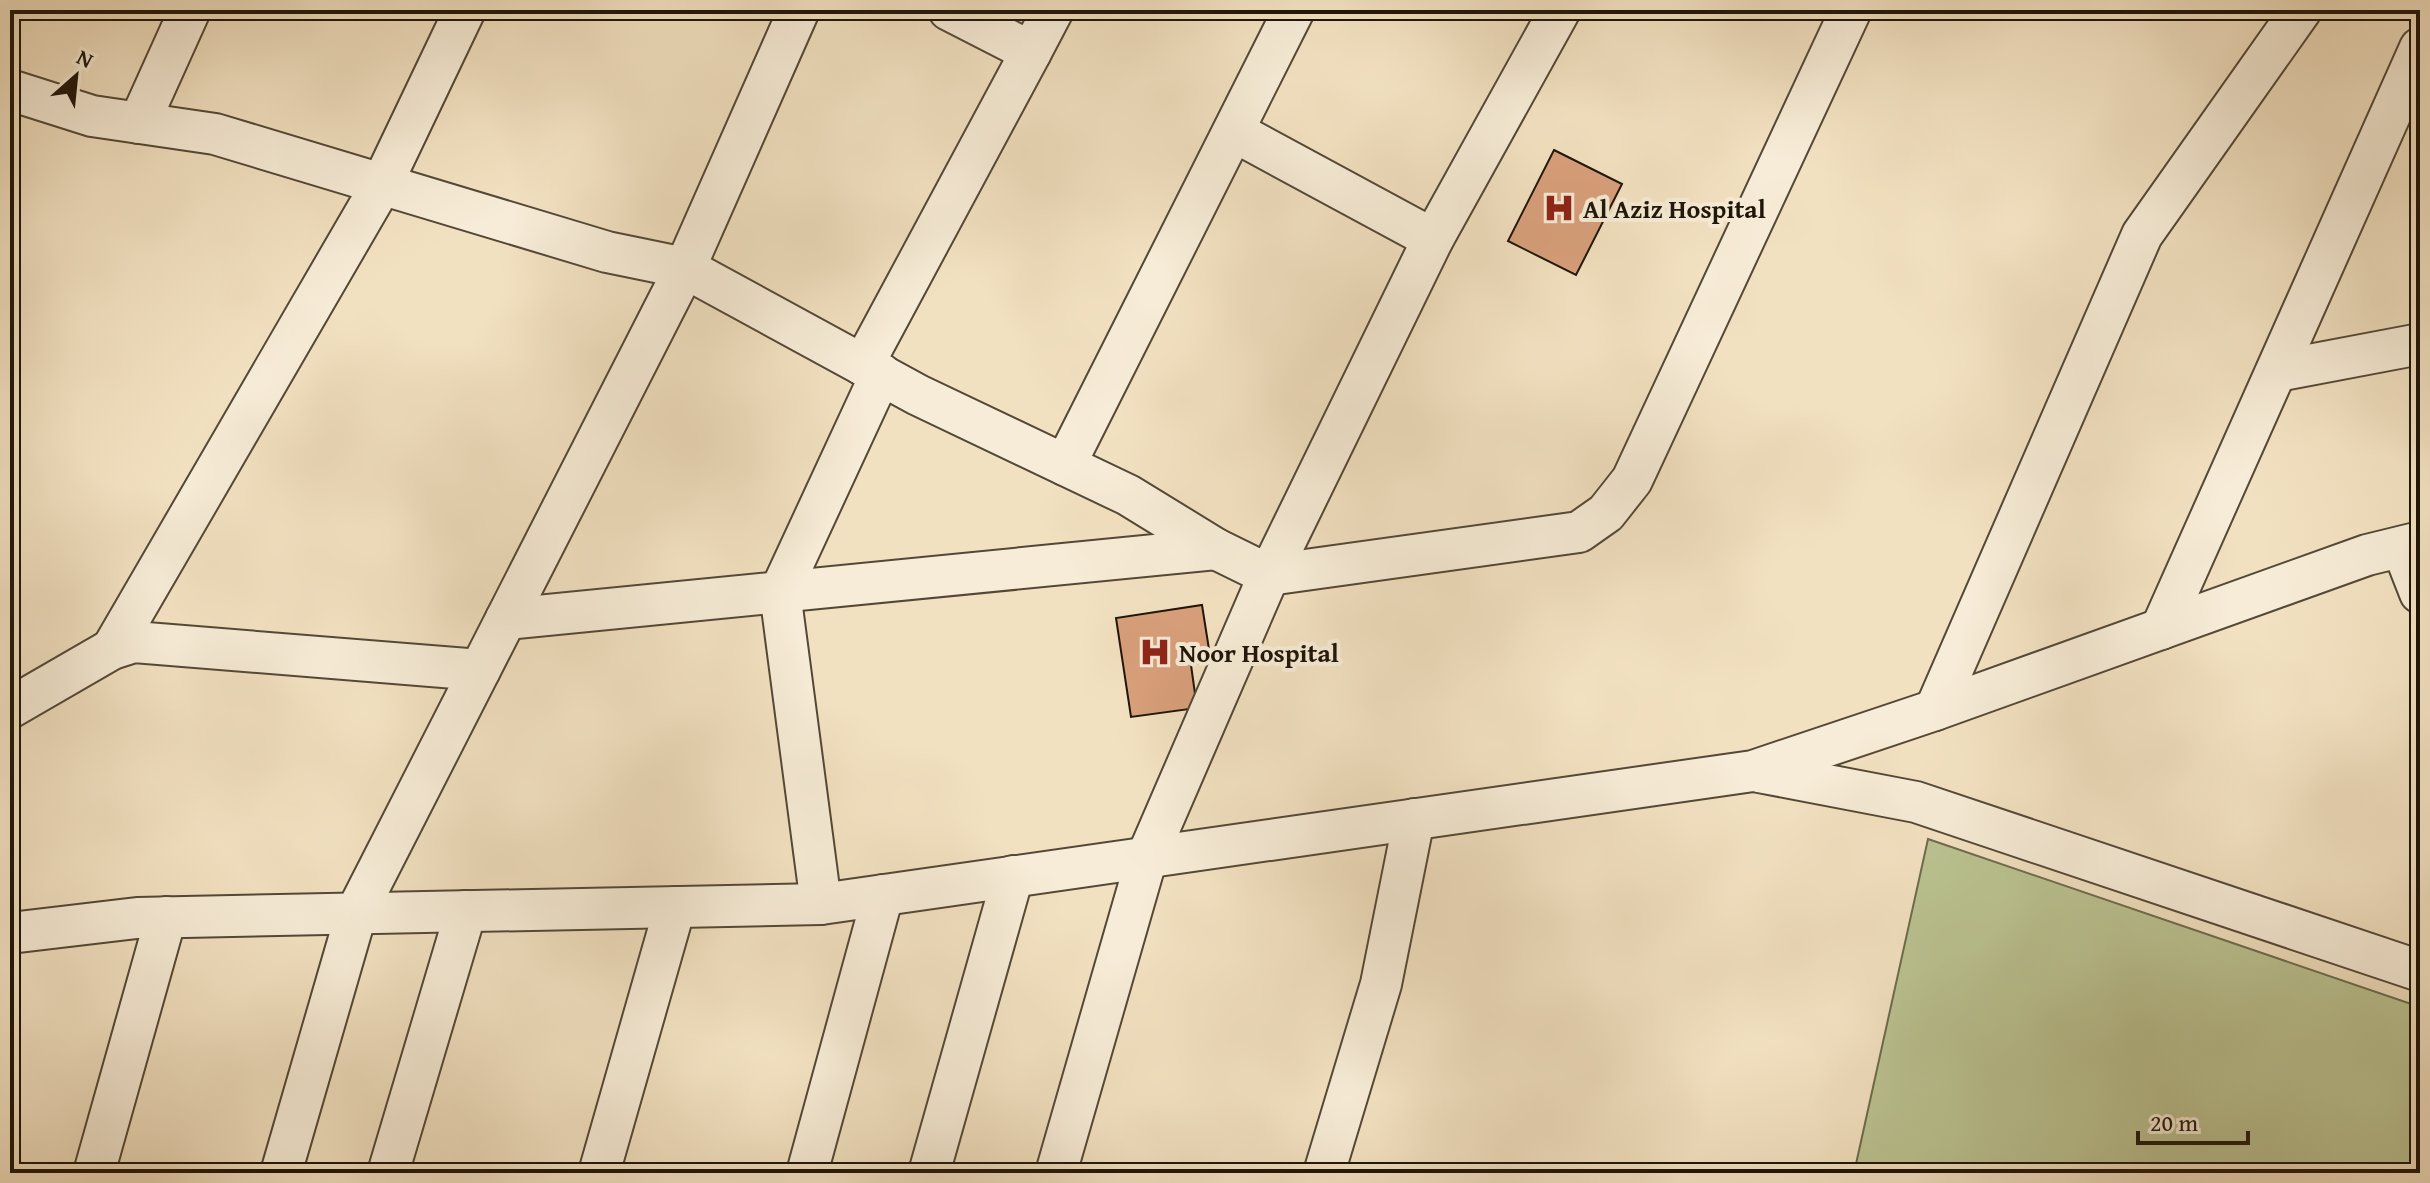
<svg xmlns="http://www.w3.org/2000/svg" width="2430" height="1183" font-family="'Gentium Book Plus',serif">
  <rect width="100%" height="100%" fill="#f2e1c1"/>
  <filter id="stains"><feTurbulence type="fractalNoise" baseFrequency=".0025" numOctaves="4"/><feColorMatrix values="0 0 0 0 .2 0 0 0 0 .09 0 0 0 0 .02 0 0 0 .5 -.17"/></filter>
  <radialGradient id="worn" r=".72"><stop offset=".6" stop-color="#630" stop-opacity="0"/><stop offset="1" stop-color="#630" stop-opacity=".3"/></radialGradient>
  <!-- green -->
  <path fill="#bbc392" stroke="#6c6c4e" stroke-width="2" d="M 1928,839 L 2420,1007 L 2420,1173 L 1854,1173 Z"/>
  <!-- building -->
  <g fill="#d8a07b" stroke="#1e1509" stroke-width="2">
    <path d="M 1554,150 L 1622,184 L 1576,275 L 1508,241 Z"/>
    <path d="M 1202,605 L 1211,662 L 1191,665 L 1197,708 L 1131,717 L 1116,618 Z"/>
  </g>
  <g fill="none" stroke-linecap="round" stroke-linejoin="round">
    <defs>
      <g id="minor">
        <path d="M 1031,52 L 1053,10"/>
        <path d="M 10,90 L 92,116 L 215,134 L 607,252 L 685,268 L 918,395 L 1128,495 L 1216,549 L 1269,575 L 1579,532 L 1606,513 L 1632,480 L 1851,10"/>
        <path d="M 139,123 L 190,10"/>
        <path d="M 1235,132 L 1433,239"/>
        <path d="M 863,365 L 1031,52 L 949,10"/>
        <path d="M 2277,371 L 2420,344"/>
        <path d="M 1065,465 L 1294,10"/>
        <path d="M 2402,547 L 2420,593"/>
        <path d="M 506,619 L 1216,549"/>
        <path d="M 2161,629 L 2420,48"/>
        <path d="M 112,649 L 382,184 L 465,10"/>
        <path d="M 10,708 L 112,649 L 134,642 L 480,670"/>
        <path d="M 1935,710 L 2142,235 L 2301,10"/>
        <path d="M 1759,772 L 1916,802 L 2420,971"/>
        <path d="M 821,904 L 780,592 L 881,374"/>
        <path d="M 10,933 L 137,918 L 821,904 L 1753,771 L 1935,710 L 2367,555 L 2420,542"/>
        <path d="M 94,1173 L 166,917"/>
        <path d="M 281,1173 L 357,911 L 685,268 L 799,10"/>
        <path d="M 388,1173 L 466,911"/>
        <path d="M 599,1173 L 675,907"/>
        <path d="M 807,1173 L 883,895"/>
        <path d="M 929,1173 L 1013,876"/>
        <path d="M 1056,1173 L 1147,857 L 1269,575 L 1433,239 L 1560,10"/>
        <path d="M 1324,1173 L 1381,984 L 1414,819"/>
      </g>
    </defs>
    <!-- minor casing -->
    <use href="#minor" stroke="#534837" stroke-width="44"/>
    <!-- minor -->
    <use href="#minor" stroke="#f7ecd7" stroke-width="40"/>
  </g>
  <!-- icons -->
  <defs>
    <symbol id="hospital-bare" viewBox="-9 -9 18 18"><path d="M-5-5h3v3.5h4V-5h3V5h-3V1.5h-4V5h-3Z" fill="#8f2418" stroke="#f7ecd7" stroke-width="2.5" paint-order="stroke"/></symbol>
  </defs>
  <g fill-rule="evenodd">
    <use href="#hospital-bare" x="1537" y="186" width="44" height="44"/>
    <use href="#hospital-bare" x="1133" y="630" width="44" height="44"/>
  </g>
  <g text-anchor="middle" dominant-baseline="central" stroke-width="8" stroke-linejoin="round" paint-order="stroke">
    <!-- poi labels -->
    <g font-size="26" font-weight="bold" fill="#1e1509" stroke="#f7ecd7" text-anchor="start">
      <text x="1583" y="208">Al Aziz Hospital</text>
      <text x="1179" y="652">Noor Hospital</text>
    </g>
  </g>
  <!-- margin -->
  <rect width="2430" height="1183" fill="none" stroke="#f2e1c1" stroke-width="40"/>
  <rect x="12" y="12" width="2406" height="1159" fill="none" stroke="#1e1509" stroke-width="4"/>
  <rect x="20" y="20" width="2390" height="1143" fill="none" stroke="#1e1509" stroke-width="2"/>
  <!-- north arrow -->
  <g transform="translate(76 76) rotate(27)" stroke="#f7ecd7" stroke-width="6" paint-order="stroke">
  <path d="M0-6L14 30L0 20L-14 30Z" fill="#1e1509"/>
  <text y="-12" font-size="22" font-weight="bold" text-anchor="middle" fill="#1e1509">N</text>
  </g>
  <!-- scale -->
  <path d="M2138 1131v12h110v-12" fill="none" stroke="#1e1509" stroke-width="4"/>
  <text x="2150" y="1131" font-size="24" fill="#1e1509" stroke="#f7ecd7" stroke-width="6" paint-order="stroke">20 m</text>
  <rect width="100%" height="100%" filter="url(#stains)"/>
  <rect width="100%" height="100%" fill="url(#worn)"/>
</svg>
